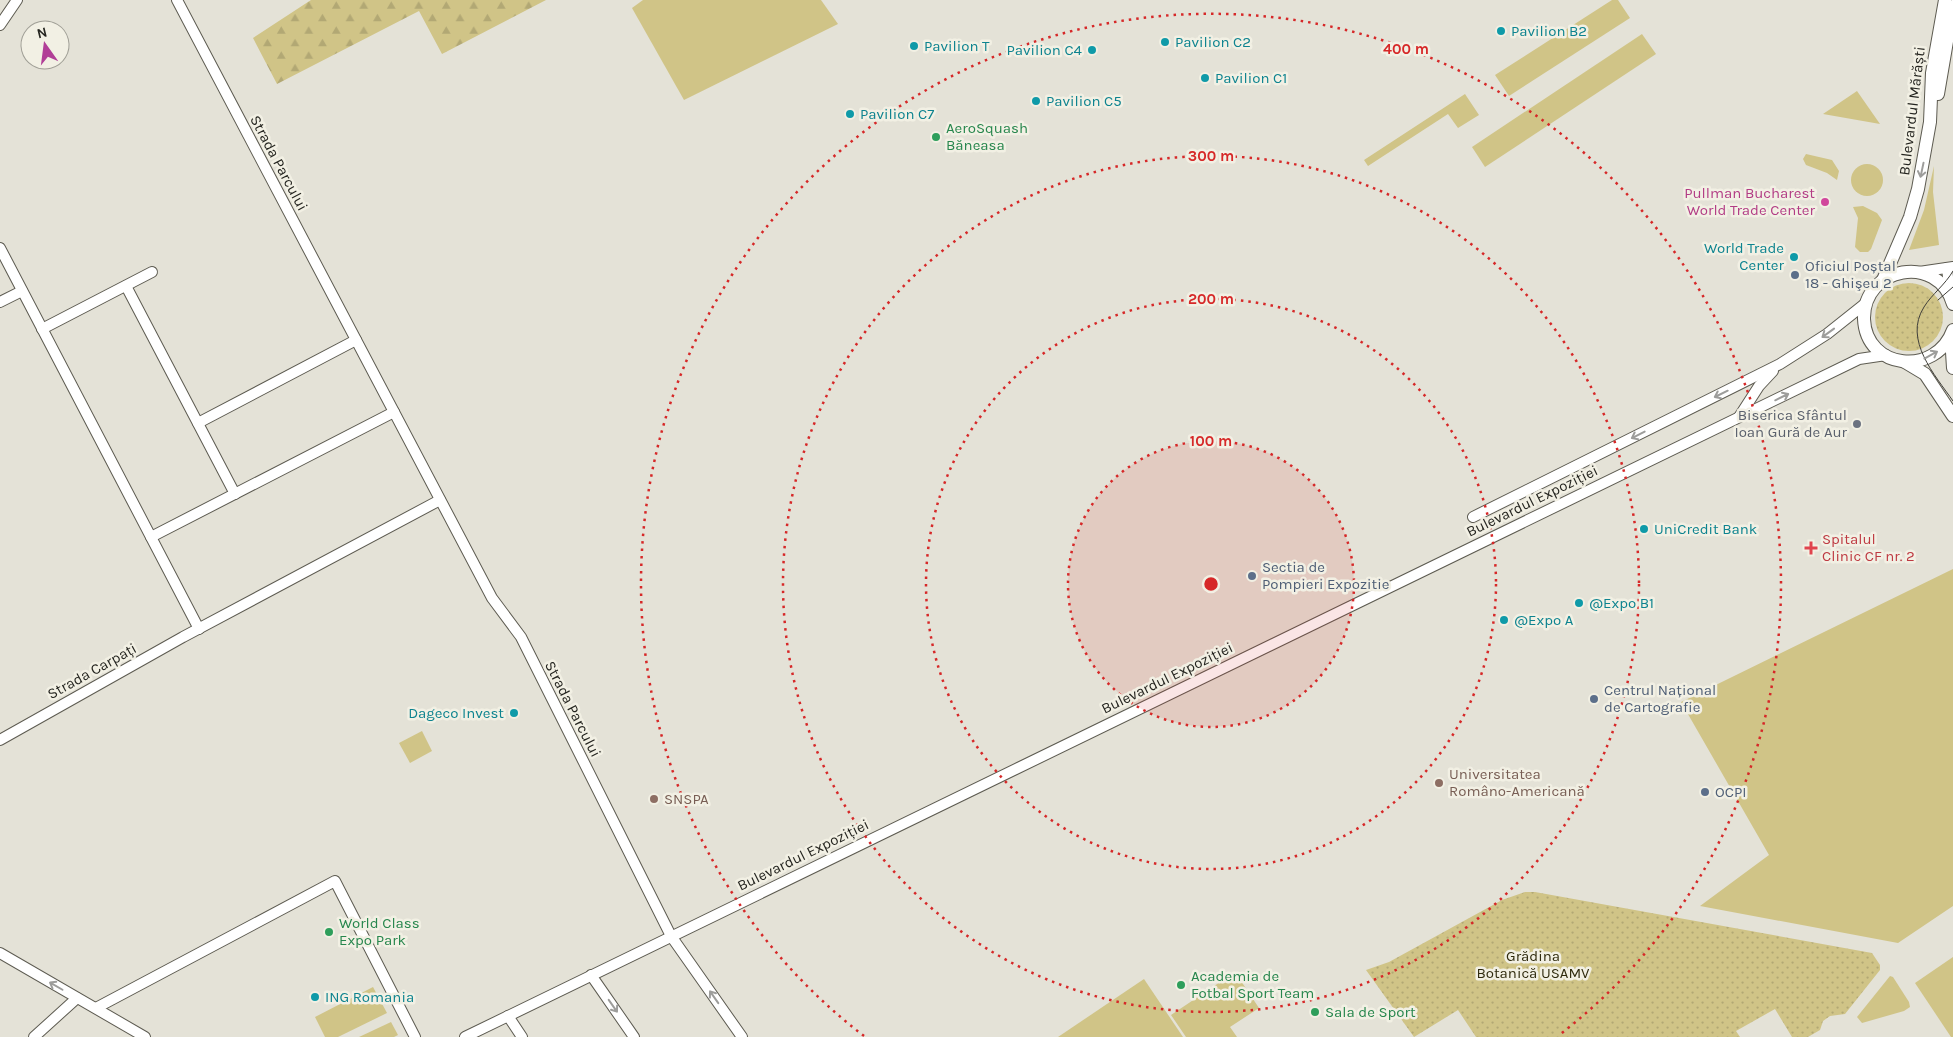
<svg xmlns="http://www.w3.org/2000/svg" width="1953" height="1037" font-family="Karla,sans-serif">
  <defs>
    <pattern id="forest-firs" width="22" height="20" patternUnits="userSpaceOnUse" patternTransform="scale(1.25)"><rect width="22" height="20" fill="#d0c487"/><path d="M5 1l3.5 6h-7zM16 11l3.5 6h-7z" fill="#b2a874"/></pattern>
    <pattern id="garden-dots" width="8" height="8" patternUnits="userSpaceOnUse" patternTransform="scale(1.25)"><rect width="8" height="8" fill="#d0c487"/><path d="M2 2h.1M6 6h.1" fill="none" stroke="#b2a874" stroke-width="1.8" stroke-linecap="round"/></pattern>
  </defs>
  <rect width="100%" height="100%" fill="#e4e2d7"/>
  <!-- green -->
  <g fill="#d0c487">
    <path d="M 643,0 L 821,0 L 838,24 L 684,100 L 632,8 Z"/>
    <path d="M 1612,0 L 1618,0 L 1630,18 L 1509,96 L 1495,75 Z"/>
    <path d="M 1642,34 L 1656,54 L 1485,167 L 1472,147 Z"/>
    <path d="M 1857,91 L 1880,124 L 1823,114 Z"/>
    <path d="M 1465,94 L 1479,115 L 1458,128 L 1448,114 L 1368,166 L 1364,160 Z"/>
    <path d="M 1806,154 L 1832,160 L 1839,171 L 1837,180 L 1827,173 L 1806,165 L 1803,159 Z"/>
    <circle cx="1867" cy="180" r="16"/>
    <path d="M 1934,166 L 1933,192 L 1939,245 L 1909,250 L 1924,210 Z"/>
    <path d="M 1863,206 L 1877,213 L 1882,220 L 1871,249 L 1868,252 L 1860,252 L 1855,247 L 1858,218 L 1853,207 Z"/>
    <path d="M 1953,569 L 1953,906 L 1898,943 L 1700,906 L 1769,855 L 1681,702 Z"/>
    <path d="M 422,731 L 432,751 L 410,763 L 399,743 Z"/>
    <path d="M 1953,957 L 1953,1037 L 1951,1037 L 1915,983 Z"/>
    <path d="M 1235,972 L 1259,1008 L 1230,1027 L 1237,1037 L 1186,1037 L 1171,1015 Z"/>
    <path d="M 1890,976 L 1893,977 L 1909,1002 L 1910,1007 L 1904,1011 L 1862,1023 L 1857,1017 Z"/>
    <path d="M 1144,979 L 1183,1037 L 1058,1037 Z"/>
    <path d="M 373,987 L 387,1013 L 338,1037 L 325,1037 L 315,1017 Z"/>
    <path d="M 391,1022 L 398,1035 L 394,1037 L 359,1037 Z"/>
  </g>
  <!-- forest -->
  <path fill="url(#forest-firs)" d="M 311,0 L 546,0 L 442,54 L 419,11 L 277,84 L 253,38 Z"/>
  <!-- garden -->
  <g fill="url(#garden-dots)">
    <circle cx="1909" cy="317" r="34"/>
    <path d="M 1525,892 L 1535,892 L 1872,953 L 1880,965 L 1880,970 L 1845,1014 L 1830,1016 L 1823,1021 L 1820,1030 L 1808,1037 L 1792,1037 L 1775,1009 L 1736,1031 L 1740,1037 L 1476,1037 L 1458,1010 L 1414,1037 L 1366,970 L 1389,962 L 1502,900 Z"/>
  </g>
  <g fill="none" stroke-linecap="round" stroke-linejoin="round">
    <defs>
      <g id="minor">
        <path d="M 177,0 L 492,598 L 521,637 L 671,936 L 742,1037"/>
        <path d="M 0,25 L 17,0"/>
        <path d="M 0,248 L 199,629"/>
        <path d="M 1947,268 L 1950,295"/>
        <path d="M 1919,272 L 1953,267"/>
        <path d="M 126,286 L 235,494"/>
        <path d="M 0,302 L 22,291"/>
        <path d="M 42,329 L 152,272"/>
        <path d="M 1739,417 L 1759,386 L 1773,371"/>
        <path d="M 198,423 L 356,340"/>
        <path d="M 1473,517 L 1780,364 L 1827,334 L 1866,303"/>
        <path d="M 151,537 L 394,412"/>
        <path d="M 0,740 L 183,637 L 440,500"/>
        <path d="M 0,953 L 145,1037"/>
        <path d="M 591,975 L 634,1037"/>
        <path d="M 96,1008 L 335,881 L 415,1037"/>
        <path d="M 508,1016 L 522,1037"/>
        <path d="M 34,1037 L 77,998"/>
        <path d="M 465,1037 L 1859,359 L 1886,355"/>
      </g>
      <g id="major">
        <path d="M 1938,94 L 1953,6"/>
        <path d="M 1883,280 L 1910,217 L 1918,189 L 1930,122 L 1932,73 L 1945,0"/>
        <path d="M 1953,304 C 1938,253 1863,266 1864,319 C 1866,370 1936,377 1953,330"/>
        <path d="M 1951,336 L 1953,368"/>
        <path d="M 1905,362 L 1925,374 L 1953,416"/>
      </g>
    </defs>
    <!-- minor casing -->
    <use href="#minor" stroke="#5d5b51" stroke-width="12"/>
    <!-- major casing -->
    <use href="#major" stroke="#5d5b51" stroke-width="14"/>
    <!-- minor -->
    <use href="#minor" stroke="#fff" stroke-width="10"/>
    <!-- major -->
    <use href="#major" stroke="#fff" stroke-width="12"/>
    <!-- tram -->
    <g stroke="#403f3a" stroke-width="1">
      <path d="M 1953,271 C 1945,285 1932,294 1924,307 C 1903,340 1935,375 1953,401"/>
      <path d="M 1938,300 L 1953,287"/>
    </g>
  </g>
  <!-- one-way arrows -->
  <defs><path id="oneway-shaft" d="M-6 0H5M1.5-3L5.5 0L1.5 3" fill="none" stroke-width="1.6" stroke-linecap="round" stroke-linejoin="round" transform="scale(1.25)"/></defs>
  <g stroke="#9d9d9b">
    <use href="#oneway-shaft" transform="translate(1922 170) rotate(102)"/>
    <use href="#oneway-shaft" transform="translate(1828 333) rotate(144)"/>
    <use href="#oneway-shaft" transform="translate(1931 355) rotate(-29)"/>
    <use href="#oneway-shaft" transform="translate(1721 394) rotate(154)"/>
    <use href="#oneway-shaft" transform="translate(1782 397) rotate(-26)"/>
    <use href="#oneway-shaft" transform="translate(1638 435) rotate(153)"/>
    <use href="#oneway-shaft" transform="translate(56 986) rotate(-150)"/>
    <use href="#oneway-shaft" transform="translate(714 997) rotate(-125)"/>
    <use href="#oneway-shaft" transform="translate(613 1006) rotate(55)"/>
  </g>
  <!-- distance rings -->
  <circle cx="1211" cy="584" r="143" fill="#d62828" fill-opacity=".12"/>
  <g fill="none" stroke="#d62828" stroke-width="2.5" stroke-dasharray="2.5 5">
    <circle cx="1211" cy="584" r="143"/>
    <circle cx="1211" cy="584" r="285"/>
    <circle cx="1211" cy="584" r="428"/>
    <path d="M864 1036A570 570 0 1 1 1558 1036"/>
  </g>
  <!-- markers -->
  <g fill="#0f9aa8" stroke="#f2f0e4" stroke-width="2">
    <circle cx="1501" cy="31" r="5"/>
    <circle cx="1165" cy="42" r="5"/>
    <circle cx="914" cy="46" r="5"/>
    <circle cx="1092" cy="50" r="5"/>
    <circle cx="1205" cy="78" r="5"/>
    <circle cx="1036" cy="101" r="5"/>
    <circle cx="850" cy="114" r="5"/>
    <circle cx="1794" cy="257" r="5"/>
    <circle cx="1644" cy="529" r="5"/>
    <circle cx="1579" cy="603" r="5"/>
    <circle cx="1504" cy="620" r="5"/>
    <circle cx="514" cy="713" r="5"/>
    <circle cx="315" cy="997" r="5"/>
  </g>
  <g fill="#2e9e5b" stroke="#f2f0e4" stroke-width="2">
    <circle cx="936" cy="137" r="5"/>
    <circle cx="329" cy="932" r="5"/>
    <circle cx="1181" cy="985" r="5"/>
    <circle cx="1315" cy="1012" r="5"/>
  </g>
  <circle fill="#d1479c" stroke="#f2f0e4" stroke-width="2" cx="1825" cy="202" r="5"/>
  <g fill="#5c6f8a" stroke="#f2f0e4" stroke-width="2">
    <circle cx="1795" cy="275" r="5"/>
    <circle cx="1252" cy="576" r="5"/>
    <circle cx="1594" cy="699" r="5"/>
    <circle cx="1705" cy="792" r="5"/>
  </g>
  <circle fill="#6b7280" stroke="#f2f0e4" stroke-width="2" cx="1857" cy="424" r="5"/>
  <path fill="#e0444e" stroke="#f2f0e4" stroke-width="2" d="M1808.5 540.5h5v5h5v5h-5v5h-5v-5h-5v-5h5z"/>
  <g fill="#8d6e63" stroke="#f2f0e4" stroke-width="2">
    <circle cx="1439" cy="783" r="5"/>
    <circle cx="654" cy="799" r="5"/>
  </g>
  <g text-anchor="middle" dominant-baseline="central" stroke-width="5" stroke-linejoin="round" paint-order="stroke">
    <!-- culture labels -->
    <g font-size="15" fill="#0d838f" stroke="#f2f0e4" text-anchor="start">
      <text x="1511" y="31">Pavilion B2</text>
      <text x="1175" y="42">Pavilion C2</text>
      <text x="924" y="46">Pavilion T</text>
      <text x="1082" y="50" text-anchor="end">Pavilion C4</text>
      <text x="1215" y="78">Pavilion C1</text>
      <text x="1046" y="101">Pavilion C5</text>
      <text x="860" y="114">Pavilion C7</text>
      <text x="1784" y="248" text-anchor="end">World Trade<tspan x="1784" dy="17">Center</tspan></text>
      <text x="1654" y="529">UniCredit Bank</text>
      <text x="1589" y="603">@Expo B1</text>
      <text x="1514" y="620">@Expo A</text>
      <text x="504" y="713" text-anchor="end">Dageco Invest</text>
      <text x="325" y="997">ING Romania</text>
    </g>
    <!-- street labels -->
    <g font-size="15" fill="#252520" stroke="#f2f0e4">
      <text transform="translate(1912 111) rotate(-83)">Bulevardul Mărăști</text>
      <text transform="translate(279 163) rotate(62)">Strada Parcului</text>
      <text transform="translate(1532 501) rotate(-26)">Bulevardul Expoziției</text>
      <text transform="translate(92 671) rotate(-29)">Strada Carpați</text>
      <text transform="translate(1167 678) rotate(-26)">Bulevardul Expoziției</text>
      <text transform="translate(573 709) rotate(63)">Strada Parcului</text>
      <text transform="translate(803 855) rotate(-26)">Bulevardul Expoziției</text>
    </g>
    <!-- leisure labels -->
    <g font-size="15" fill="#27864d" stroke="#f2f0e4" text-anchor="start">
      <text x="946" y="128">AeroSquash<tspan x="946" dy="17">Băneasa</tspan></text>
      <text x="339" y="923">World Class<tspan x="339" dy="17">Expo Park</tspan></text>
      <text x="1191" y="976">Academia de<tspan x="1191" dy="17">Fotbal Sport Team</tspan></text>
      <text x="1325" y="1012">Sala de Sport</text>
    </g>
    <!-- hotel labels -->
    <g font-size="15" fill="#b23c85" stroke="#f2f0e4" text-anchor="end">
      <text x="1815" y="193">Pullman Bucharest<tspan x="1815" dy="17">World Trade Center</tspan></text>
    </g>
    <!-- service labels -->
    <g font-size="15" fill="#4e5e75" stroke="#f2f0e4" text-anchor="start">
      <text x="1805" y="266">Oficiul Poștal<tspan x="1805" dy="17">18 - Ghişeu 2</tspan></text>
      <text x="1262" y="567">Sectia de<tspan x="1262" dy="17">Pompieri Expozitie</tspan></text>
      <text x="1604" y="690">Centrul Național<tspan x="1604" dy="17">de Cartografie</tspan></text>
      <text x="1715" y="792">OCPI</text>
    </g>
    <!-- worship labels -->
    <g font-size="15" fill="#5b616d" stroke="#f2f0e4" text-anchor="end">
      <text x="1847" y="415">Biserica Sfântul<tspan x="1847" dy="17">Ioan Gură de Aur</tspan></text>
    </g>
    <!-- health labels -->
    <g font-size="15" fill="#be3a42" stroke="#f2f0e4" text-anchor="start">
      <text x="1822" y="539">Spitalul<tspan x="1822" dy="17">Clinic CF nr. 2</tspan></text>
    </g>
    <!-- education labels -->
    <g font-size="15" fill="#785e54" stroke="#f2f0e4" text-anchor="start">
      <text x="1449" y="774">Universitatea<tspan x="1449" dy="17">Româno-Americană</tspan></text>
      <text x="664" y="799">SNSPA</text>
    </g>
    <!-- park labels -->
    <g font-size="15" fill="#302b0e" stroke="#f2f0e4">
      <text x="1533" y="956">Grădina<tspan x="1533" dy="17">Botanică USAMV</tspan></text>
    </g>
  </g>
  <circle cx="1211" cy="584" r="8" fill="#d62828" stroke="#f2f0e4" stroke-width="2.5"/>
  <g font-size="15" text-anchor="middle" font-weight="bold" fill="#d62828" stroke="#f2f0e4" stroke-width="5" stroke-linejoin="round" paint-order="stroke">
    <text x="1406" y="54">400 m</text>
    <text x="1211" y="161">300 m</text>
    <text x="1211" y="304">200 m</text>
    <text x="1211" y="446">100 m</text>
  </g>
  <!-- north arrow -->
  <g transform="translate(45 45) rotate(346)"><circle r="24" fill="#f2f0e4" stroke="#a09f96"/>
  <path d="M0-4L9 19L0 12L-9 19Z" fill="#b13e97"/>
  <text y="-8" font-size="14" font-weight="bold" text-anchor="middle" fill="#252520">N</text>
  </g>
</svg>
